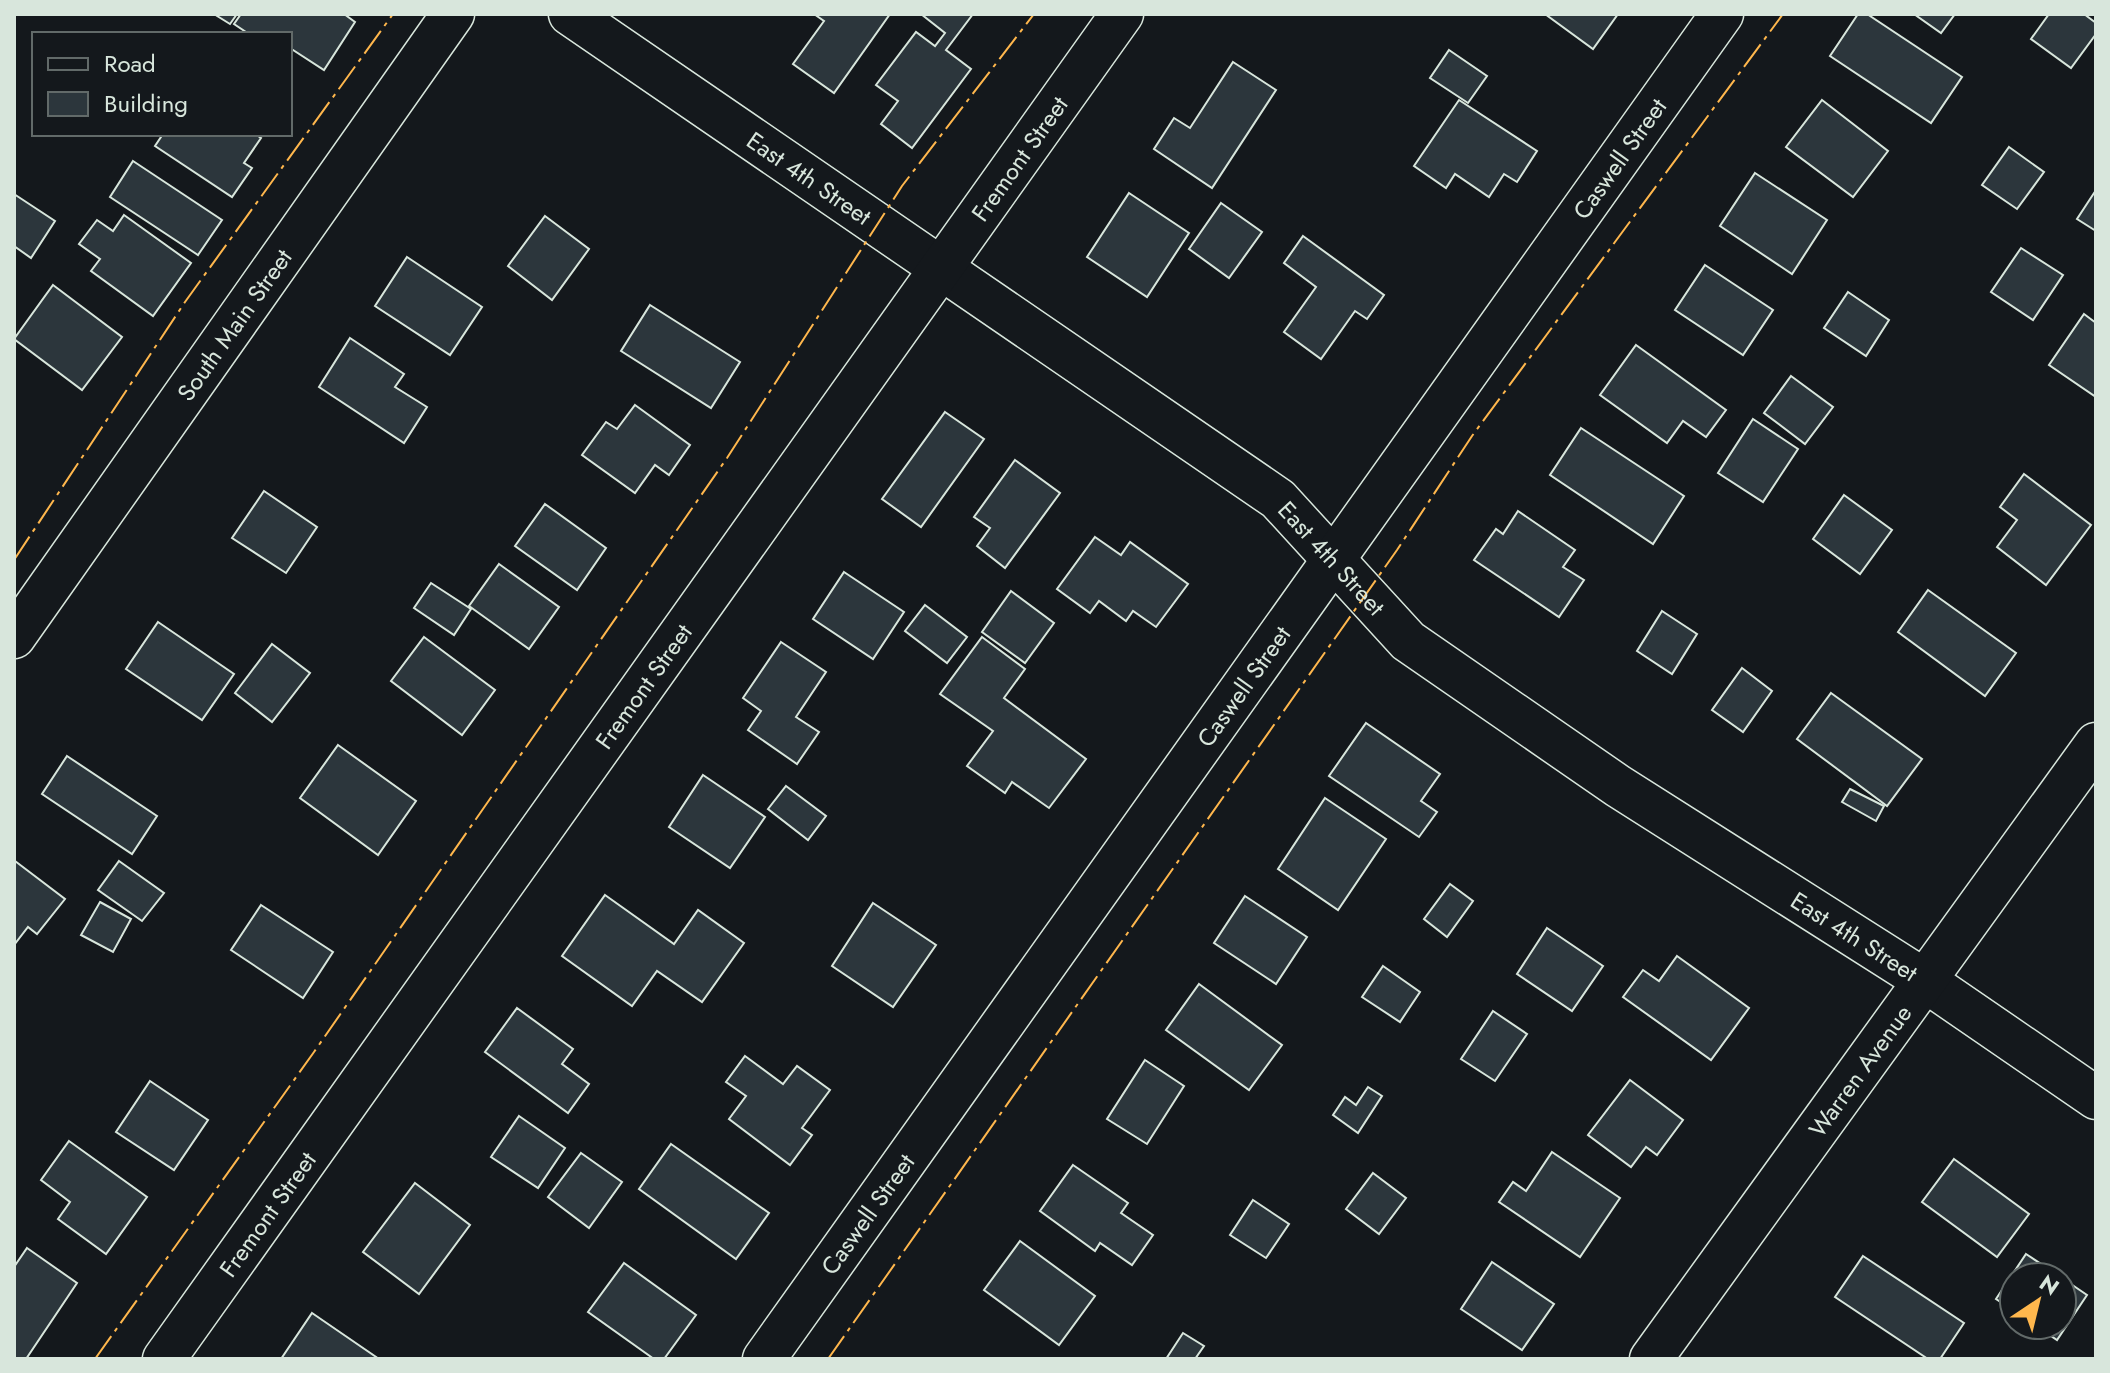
<svg xmlns="http://www.w3.org/2000/svg" width="2110" height="1373" font-family="Jost,sans-serif">
  <rect width="100%" height="100%" fill="#14181c"/>
  <!-- building -->
  <g fill="#2c363c" stroke="#d8e6dc" stroke-width="2">
    <path d="M 214,14 L 237,14 L 230,24 Z"/>
    <path d="M 241,14 L 344,14 L 355,22 L 324,70 L 290,48 L 290,34 L 249,34 L 234,24 Z"/>
    <path d="M 814,14 L 890,14 L 834,93 L 793,64 L 824,21 Z"/>
    <path d="M 921,14 L 973,14 L 946,50 L 971,69 L 912,148 L 881,124 L 898,101 L 876,85 L 916,32 L 935,46 L 945,33 Z"/>
    <path d="M 1545,14 L 1618,14 L 1593,49 Z"/>
    <path d="M 1858,14 L 1867,14 L 1962,77 L 1931,123 L 1830,56 Z"/>
    <path d="M 1914,14 L 1955,14 L 1941,33 Z"/>
    <path d="M 2049,14 L 2084,14 L 2096,23 L 2096,34 L 2071,68 L 2031,39 Z"/>
    <path d="M 1449,50 L 1487,76 L 1468,103 L 1430,78 Z"/>
    <path d="M 1233,62 L 1276,90 L 1212,188 L 1154,149 L 1174,118 L 1190,128 Z"/>
    <path d="M 1459,100 L 1537,151 L 1517,182 L 1504,174 L 1489,197 L 1455,174 L 1446,188 L 1414,166 Z"/>
    <path d="M 1822,100 L 1888,151 L 1853,197 L 1786,147 Z"/>
    <path d="M 163,134 L 255,134 L 261,138 L 244,163 L 252,168 L 232,197 L 155,146 Z"/>
    <path d="M 2009,147 L 2044,172 L 2017,209 L 1982,185 Z"/>
    <path d="M 133,161 L 222,220 L 198,255 L 110,197 Z"/>
    <path d="M 1755,173 L 1827,220 L 1792,274 L 1720,226 Z"/>
    <path d="M 2096,190 L 2096,231 L 2077,219 Z"/>
    <path d="M 1129,193 L 1189,233 L 1147,297 L 1087,257 Z"/>
    <path d="M 14,194 L 55,221 L 31,258 L 14,246 Z"/>
    <path d="M 1221,203 L 1262,232 L 1229,278 L 1189,249 Z"/>
    <path d="M 124,215 L 191,263 L 153,316 L 91,271 L 100,259 L 79,244 L 97,220 L 113,231 Z"/>
    <path d="M 545,216 L 589,249 L 552,300 L 508,266 Z"/>
    <path d="M 1303,236 L 1384,295 L 1367,319 L 1355,311 L 1321,359 L 1284,332 L 1316,287 L 1284,263 Z"/>
    <path d="M 2021,248 L 2063,275 L 2033,320 L 1991,292 Z"/>
    <path d="M 407,257 L 482,307 L 450,355 L 375,306 Z"/>
    <path d="M 1705,265 L 1773,310 L 1743,355 L 1675,310 Z"/>
    <path d="M 53,285 L 122,337 L 82,390 L 14,339 Z"/>
    <path d="M 1848,292 L 1889,320 L 1866,356 L 1824,328 Z"/>
    <path d="M 650,305 L 740,362 L 711,408 L 621,351 Z"/>
    <path d="M 2084,314 L 2096,323 L 2096,397 L 2049,365 Z"/>
    <path d="M 350,338 L 404,374 L 395,387 L 427,407 L 404,443 L 319,387 Z"/>
    <path d="M 1636,345 L 1726,410 L 1706,437 L 1683,421 L 1667,443 L 1600,395 Z"/>
    <path d="M 1791,376 L 1833,407 L 1805,444 L 1764,413 Z"/>
    <path d="M 635,405 L 690,445 L 669,475 L 655,465 L 635,493 L 582,455 L 606,422 L 617,429 Z"/>
    <path d="M 945,412 L 984,439 L 921,527 L 882,499 Z"/>
    <path d="M 1753,419 L 1798,449 L 1763,502 L 1718,473 Z"/>
    <path d="M 1581,428 L 1684,496 L 1653,544 L 1550,475 Z"/>
    <path d="M 1015,460 L 1060,493 L 1005,568 L 977,546 L 990,528 L 974,517 Z"/>
    <path d="M 2024,474 L 2091,525 L 2046,585 L 1997,547 L 2017,520 L 2000,507 Z"/>
    <path d="M 264,491 L 317,527 L 286,573 L 232,538 Z"/>
    <path d="M 1844,495 L 1892,530 L 1860,574 L 1813,539 Z"/>
    <path d="M 545,504 L 606,548 L 577,590 L 515,546 Z"/>
    <path d="M 1518,511 L 1575,550 L 1563,567 L 1584,580 L 1559,617 L 1474,560 L 1496,529 L 1503,534 Z"/>
    <path d="M 1095,537 L 1121,555 L 1130,542 L 1188,584 L 1156,627 L 1133,611 L 1126,621 L 1099,601 L 1090,613 L 1057,589 Z"/>
    <path d="M 499,564 L 559,607 L 529,649 L 469,606 Z"/>
    <path d="M 844,572 L 904,612 L 873,659 L 813,619 Z"/>
    <path d="M 431,583 L 471,609 L 454,635 L 414,608 Z"/>
    <path d="M 1928,590 L 2016,653 L 1985,696 L 1898,632 Z"/>
    <path d="M 1011,591 L 1054,623 L 1025,663 L 982,632 Z"/>
    <path d="M 925,605 L 967,637 L 947,663 L 905,631 Z"/>
    <path d="M 1662,611 L 1697,634 L 1672,674 L 1637,651 Z"/>
    <path d="M 158,622 L 234,674 L 202,720 L 126,669 Z"/>
    <path d="M 424,637 L 495,690 L 462,735 L 391,681 Z"/>
    <path d="M 982,637 L 1025,669 L 1004,698 L 1086,759 L 1049,808 L 1012,782 L 1005,793 L 967,766 L 993,731 L 940,694 Z"/>
    <path d="M 781,642 L 826,672 L 796,717 L 819,732 L 797,764 L 748,730 L 761,711 L 743,698 Z"/>
    <path d="M 272,644 L 310,673 L 272,722 L 235,693 Z"/>
    <path d="M 1742,668 L 1772,691 L 1743,732 L 1712,710 Z"/>
    <path d="M 1831,693 L 1922,759 L 1887,806 L 1797,739 Z"/>
    <path d="M 1366,723 L 1440,774 L 1421,801 L 1437,812 L 1419,837 L 1329,776 Z"/>
    <path d="M 338,745 L 416,801 L 378,855 L 300,798 Z"/>
    <path d="M 67,756 L 157,816 L 132,854 L 42,794 Z"/>
    <path d="M 703,775 L 765,817 L 730,868 L 669,827 Z"/>
    <path d="M 786,786 L 826,816 L 808,840 L 768,809 Z"/>
    <path d="M 1850,789 L 1884,806 L 1876,821 L 1842,802 Z"/>
    <path d="M 1325,798 L 1386,839 L 1338,910 L 1278,869 Z"/>
    <path d="M 15,861 L 65,899 L 37,934 L 28,927 L 14,945 Z"/>
    <path d="M 119,861 L 164,893 L 142,921 L 98,890 Z"/>
    <path d="M 1450,884 L 1473,901 L 1447,937 L 1424,919 Z"/>
    <path d="M 605,895 L 674,944 L 698,910 L 744,943 L 702,1002 L 657,971 L 632,1006 L 562,956 Z"/>
    <path d="M 1245,896 L 1307,937 L 1276,984 L 1214,943 Z"/>
    <path d="M 100,902 L 131,919 L 113,952 L 81,935 Z"/>
    <path d="M 873,903 L 936,945 L 893,1007 L 832,966 Z"/>
    <path d="M 261,905 L 333,952 L 303,998 L 231,950 Z"/>
    <path d="M 1547,928 L 1603,966 L 1572,1011 L 1517,974 Z"/>
    <path d="M 1677,956 L 1749,1008 L 1711,1060 L 1623,997 L 1643,970 L 1659,981 Z"/>
    <path d="M 1383,966 L 1420,992 L 1400,1022 L 1362,997 Z"/>
    <path d="M 1199,984 L 1282,1045 L 1249,1090 L 1166,1030 Z"/>
    <path d="M 517,1008 L 573,1049 L 562,1064 L 589,1084 L 568,1113 L 485,1052 Z"/>
    <path d="M 1493,1011 L 1527,1034 L 1495,1081 L 1461,1059 Z"/>
    <path d="M 745,1056 L 783,1084 L 797,1066 L 830,1090 L 802,1128 L 812,1135 L 790,1165 L 729,1119 L 746,1096 L 726,1082 Z"/>
    <path d="M 1145,1060 L 1184,1086 L 1147,1144 L 1107,1119 Z"/>
    <path d="M 1630,1080 L 1683,1120 L 1657,1155 L 1646,1147 L 1631,1167 L 1588,1135 Z"/>
    <path d="M 150,1081 L 208,1120 L 174,1170 L 116,1132 Z"/>
    <path d="M 1368,1087 L 1382,1096 L 1358,1133 L 1333,1115 L 1345,1097 L 1356,1105 Z"/>
    <path d="M 519,1116 L 565,1148 L 538,1188 L 491,1157 Z"/>
    <path d="M 69,1141 L 147,1197 L 106,1254 L 58,1219 L 70,1202 L 41,1180 Z"/>
    <path d="M 671,1144 L 769,1213 L 736,1259 L 639,1189 Z"/>
    <path d="M 1552,1152 L 1620,1198 L 1580,1257 L 1499,1202 L 1513,1182 L 1526,1191 Z"/>
    <path d="M 581,1153 L 622,1182 L 589,1228 L 548,1197 Z"/>
    <path d="M 1954,1159 L 2029,1214 L 1997,1257 L 1922,1202 Z"/>
    <path d="M 1073,1165 L 1128,1203 L 1121,1213 L 1153,1235 L 1132,1265 L 1100,1243 L 1095,1251 L 1040,1211 Z"/>
    <path d="M 1373,1173 L 1406,1198 L 1379,1234 L 1346,1209 Z"/>
    <path d="M 415,1183 L 470,1225 L 419,1294 L 363,1252 Z"/>
    <path d="M 1253,1200 L 1289,1224 L 1266,1258 L 1230,1235 Z"/>
    <path d="M 1020,1241 L 1095,1296 L 1059,1345 L 984,1290 Z"/>
    <path d="M 27,1248 L 77,1283 L 26,1359 L 14,1359 L 14,1267 Z"/>
    <path d="M 2026,1254 L 2061,1277 L 2014,1277 L 2014,1311 L 1996,1299 Z"/>
    <path d="M 1863,1256 L 1964,1323 L 1940,1359 L 1928,1359 L 1835,1297 Z"/>
    <path d="M 1492,1262 L 1554,1304 L 1522,1350 L 1461,1309 Z"/>
    <path d="M 624,1263 L 696,1315 L 664,1359 L 654,1359 L 588,1312 Z"/>
    <path d="M 2062,1278 L 2087,1295 L 2057,1340 L 2035,1325 L 2062,1325 Z"/>
    <path d="M 312,1313 L 379,1359 L 281,1359 Z"/>
    <path d="M 1183,1333 L 1204,1346 L 1195,1359 L 1166,1359 Z"/>
  </g>
  <g fill="none" stroke-linecap="round" stroke-linejoin="round">
    <defs>
      <g id="minor">
        <path id="s1" d="M 570,14 L 1278,499 L 1408,641 L 1618,786 L 1927,982 L 2096,1098"/>
        <path id="s2" d="M 14,637 L 453,14"/>
        <path id="s3" d="M 164,1359 L 1122,14"/>
        <path id="s4" d="M 764,1359 L 1722,14"/>
        <path id="s5" d="M 1651,1359 L 2096,744"/>
      </g>
    </defs>
    <!-- minor casing -->
    <use href="#minor" stroke="#d8e6dc" stroke-width="45"/>
    <!-- minor -->
    <use href="#minor" stroke="#14181c" stroke-width="42"/>
    <!-- power -->
    <g stroke="#ffb74d" stroke-width="2" stroke-dasharray="28 6 4 6" stroke-linecap="butt">
      <path d="M 14,560 L 185,302 L 393,14"/>
      <path d="M 95,1359 L 314,1052 L 727,458 L 902,186 L 1034,14"/>
      <path d="M 828,1359 L 1397,550 L 1472,436 L 1783,14"/>
    </g>
  </g>
  <g text-anchor="middle" dominant-baseline="central" stroke-width="6" stroke-linejoin="round" paint-order="stroke">
    <!-- street labels -->
    <g font-size="24" fill="#d8e6dc" stroke="#14181c">
      <text stroke="none"><textPath href="#s3" startOffset="1474">Fremont Street</textPath></text>
      <text stroke="none"><textPath href="#s4" startOffset="1474">Caswell Street</textPath></text>
      <text stroke="none"><textPath href="#s1" startOffset="290">East 4th Street</textPath></text>
      <text stroke="none"><textPath href="#s2" startOffset="382">South Main Street</textPath></text>
      <text stroke="none"><textPath href="#s1" startOffset="938">East 4th Street</textPath></text>
      <text stroke="none"><textPath href="#s3" startOffset="826">Fremont Street</textPath></text>
      <text stroke="none"><textPath href="#s4" startOffset="826">Caswell Street</textPath></text>
      <text stroke="none"><textPath href="#s1" startOffset="1586">East 4th Street</textPath></text>
      <text stroke="none"><textPath href="#s5" startOffset="356">Warren Avenue</textPath></text>
      <text stroke="none"><textPath href="#s3" startOffset="178">Fremont Street</textPath></text>
      <text stroke="none"><textPath href="#s4" startOffset="178">Caswell Street</textPath></text>
    </g>
  </g>
  <!-- border -->
  <rect width="2110" height="1373" fill="none" stroke="#d8e6dc" stroke-width="32"/>
  <!-- legend -->
  <rect x="32" y="32" width="260" height="104" fill="#14181c" stroke="#626a69" stroke-width="2"/>
  <rect x="48" y="58" width="40" height="12" fill="#14181c" stroke="#626a69" stroke-width="2"/>
  <text x="104" y="72" font-size="24" fill="#d8e6dc">Road</text>
  <rect x="48" y="92" width="40" height="24" fill="#2c363c" stroke="#626a69" stroke-width="2"/>
  <text x="104" y="112" font-size="24" fill="#d8e6dc">Building</text>
  <!-- north arrow -->
  <g transform="translate(2038 1301) rotate(35)"><circle r="38" fill="#14181c" stroke="#626a69" stroke-width="2"/>
  <path d="M0-6L14 30L0 20L-14 30Z" fill="#ffb74d"/>
  <text y="-12" font-size="22" font-weight="bold" text-anchor="middle" fill="#d8e6dc">N</text>
  </g>
</svg>
